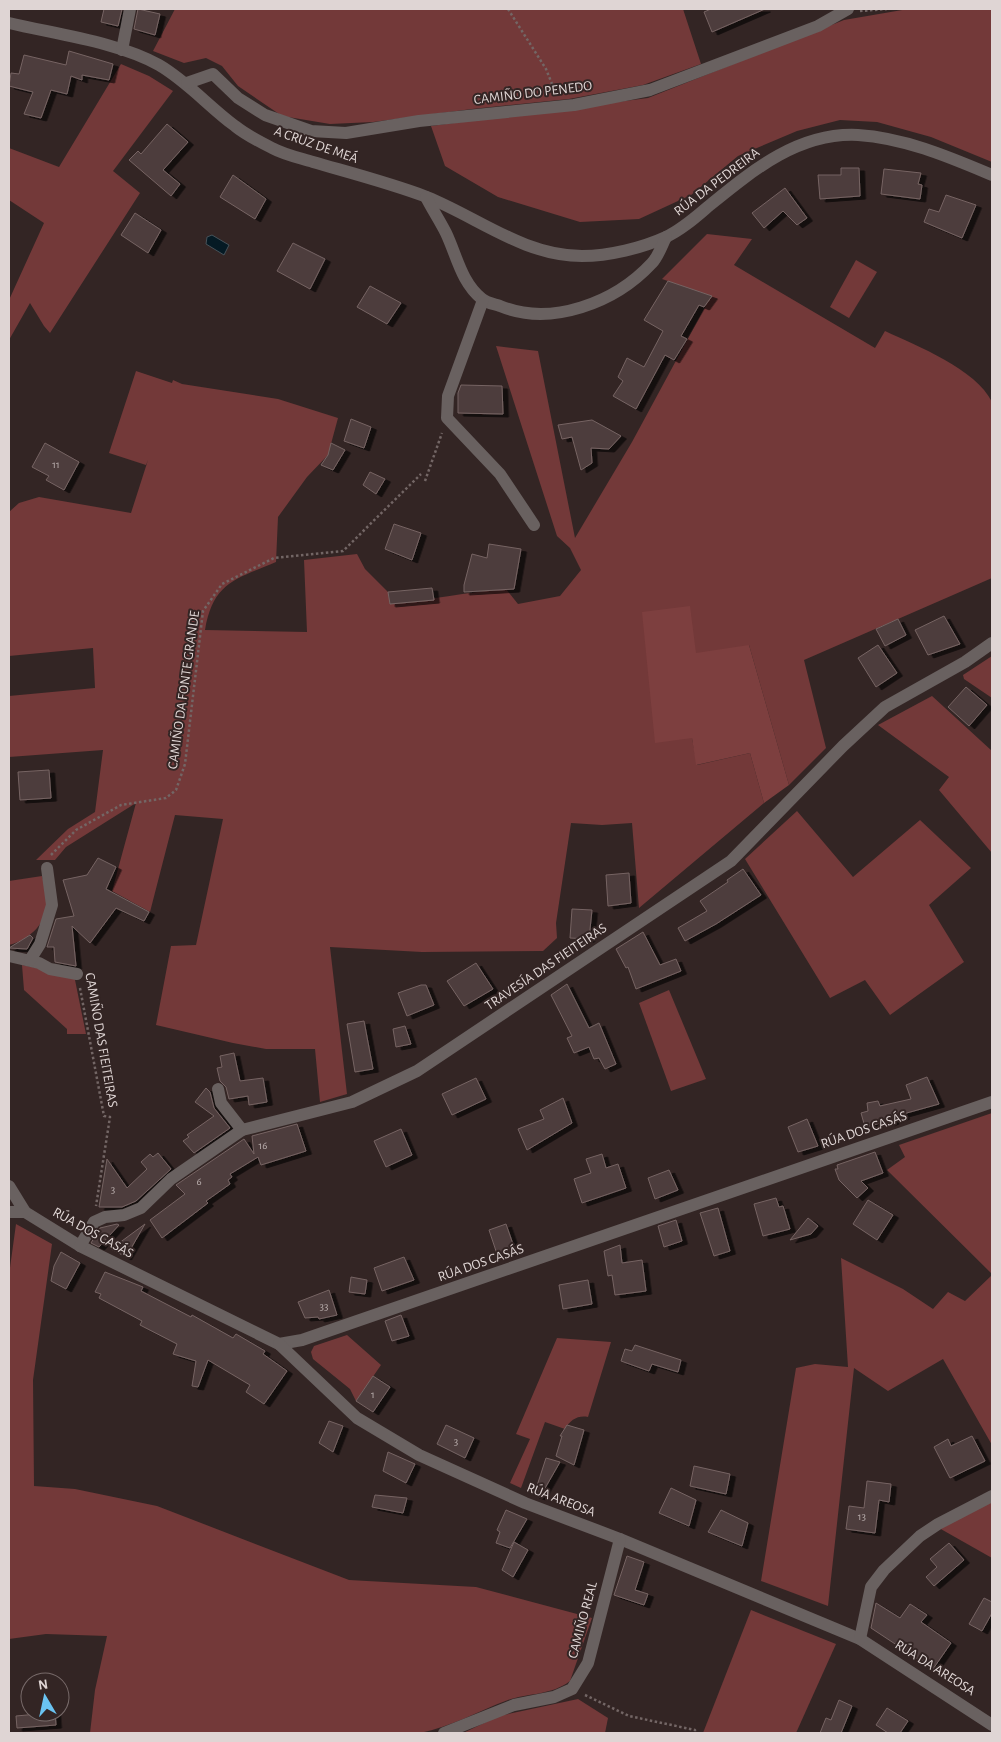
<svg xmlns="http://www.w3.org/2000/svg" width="1001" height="1742" font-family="'Alegreya Sans',sans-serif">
  <defs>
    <filter id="shadow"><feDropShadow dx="5.5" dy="3" stdDeviation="0" flood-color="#0009"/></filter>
  </defs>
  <rect width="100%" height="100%" fill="#332524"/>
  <!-- green -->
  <g fill="#733939">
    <path d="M 175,9 L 683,9 L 701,64 L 643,85 L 569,99 L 472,109 L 373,122 L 330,124 L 282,116 L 238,86 L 222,66 L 206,58 L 184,63 L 153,51 Z"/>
    <path d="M 908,9 L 992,9 L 992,162 L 931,137 L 877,122 L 840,120 L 797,131 L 738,156 L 691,195 L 639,219 L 580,222 L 498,197 L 445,166 L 431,126 L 648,98 L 844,20 Z"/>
    <path d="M 121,64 L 149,76 L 173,91 L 113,171 L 140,193 L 50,333 L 44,326 L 30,303 L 9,340 L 9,300 L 44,223 L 9,200 L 9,148 L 59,167 Z"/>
    <path d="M 707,234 L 752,239 L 734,265 L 875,348 L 885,331 C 917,346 976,369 992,402 L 992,578 L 804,660 L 826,748 L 789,785 L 749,645 L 692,738 L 697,765 L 750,753 L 764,803 L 639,908 L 632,823 L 602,825 L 571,823 L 556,923 L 557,938 L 543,951 L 422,952 L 330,947 L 347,1094 L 320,1102 L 315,1049 L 266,1049 L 233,1043 L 156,1025 L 171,946 L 196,945 L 223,819 L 175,815 L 150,912 L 112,891 L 136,803 L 66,847 L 55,860 L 36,860 L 68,829 L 95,812 L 103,750 L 9,757 L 9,696 L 95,688 L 93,648 L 9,656 L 9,512 L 19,503 L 39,497 L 131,513 L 148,460 L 146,465 L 109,453 L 136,371 L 172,383 L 173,380 L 182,384 L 278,399 L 338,418 L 328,455 L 307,477 L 278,517 L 276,562 C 236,579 213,582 205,630 L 307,632 L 304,560 L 357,554 L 365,569 L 388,592 L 390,604 C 429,600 467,592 506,589 L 518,604 L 560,596 L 581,570 L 570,548 L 557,536 L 496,346 L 538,351 L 575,538 L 632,442 L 711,296 L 662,279 Z"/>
    <path d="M 856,260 L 877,272 L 849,318 L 830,307 Z"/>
    <path d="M 992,656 L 992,698 L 964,679 L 963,675 Z"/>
    <path d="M 932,696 L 992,751 L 992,853 L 939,790 L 949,777 L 878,725 Z"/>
    <path d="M 797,811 L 853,877 L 920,820 L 971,868 L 929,905 L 964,962 L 890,1015 L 865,980 L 830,998 L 745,859 Z"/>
    <path d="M 42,876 C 44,883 47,892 47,900 C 49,922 29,940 9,945 L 9,881 Z"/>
    <path d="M 22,965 L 74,975 L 86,1034 L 67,1034 L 67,1029 L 24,990 Z"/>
    <path d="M 669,990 L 706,1079 L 671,1091 L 639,1003 Z"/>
    <path d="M 992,1113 L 992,1274 L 887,1170 L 905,1157 L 899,1145 Z"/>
    <path d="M 16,1224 L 52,1244 L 33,1380 L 34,1486 L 75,1489 L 157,1506 L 349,1580 L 476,1587 L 592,1618 L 570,1681 C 552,1695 529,1693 508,1700 C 478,1711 451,1727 420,1733 L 90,1733 L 95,1690 L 107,1636 L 46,1634 L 9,1639 L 9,1275 Z"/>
    <path d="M 841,1258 L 903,1289 L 933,1309 L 948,1292 L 965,1301 L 992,1275 L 992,1445 L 943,1359 L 888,1391 L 854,1368 L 828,1606 L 761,1581 L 796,1368 L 815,1364 L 848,1367 Z"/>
    <path d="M 347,1335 L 381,1365 L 356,1401 L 350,1389 L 313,1359 L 311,1352 L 314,1346 Z"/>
    <path d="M 557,1338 L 611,1342 L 588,1417 C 578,1415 570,1420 565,1429 L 545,1422 L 521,1488 L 510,1483 L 530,1439 L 516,1434 Z"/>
    <path d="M 992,1502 L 992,1558 L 939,1528 Z"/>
    <path d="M 751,1610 L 836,1644 L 796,1733 L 703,1733 Z"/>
    <path d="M 578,1699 L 608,1718 L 605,1733 L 463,1733 L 499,1716 Z"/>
  </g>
  <!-- forest -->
  <path fill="#7d3f3f" d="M 690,606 L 696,653 L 749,645 L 789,785 L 764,803 L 750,753 L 696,765 L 692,738 L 655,743 L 642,612 Z"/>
  <!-- water -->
  <path fill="#051a24" stroke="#465259" d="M 212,235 L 229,245 L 224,255 L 206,244 L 207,237 Z"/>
  <!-- building -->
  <g fill="#4d3c3c" stroke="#766463" filter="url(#shadow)">
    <path d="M 104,9 L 122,9 L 118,26 L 101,22 Z"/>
    <path d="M 138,9 L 160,14 L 155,35 L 134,29 Z"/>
    <path d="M 711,9 L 765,9 L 712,32 L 704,12 Z"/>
    <path d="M 69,51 L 113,64 L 109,80 L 82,75 L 82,80 L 71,76 L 67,94 L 51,90 L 41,118 L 24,114 L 33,92 L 9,86 L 11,73 L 19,74 L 24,55 L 66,65 Z"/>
    <path d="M 167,124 L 188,142 L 163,170 L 180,184 L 171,196 L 129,160 L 138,151 L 141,154 Z"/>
    <path d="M 841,168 L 859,168 L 860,196 L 820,199 L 818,175 L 841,175 Z"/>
    <path d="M 884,169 L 921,173 L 918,184 L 922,185 L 920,199 L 881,194 Z"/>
    <path d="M 233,175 L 266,199 L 255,219 L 220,197 Z"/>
    <path d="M 785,188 L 807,218 L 797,225 L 783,211 L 764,228 L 752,213 Z"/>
    <path d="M 946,195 L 976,205 L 962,238 L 924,222 L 929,209 L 939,212 Z"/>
    <path d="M 135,213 L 161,230 L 148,253 L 121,235 Z"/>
    <path d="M 293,243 L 325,259 L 310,289 L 277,271 Z"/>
    <path d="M 668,281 L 712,296 L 704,307 L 699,305 L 681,336 L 687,339 L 674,360 L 665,355 L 636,409 L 613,396 L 623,381 L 618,377 L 627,358 L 644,367 L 663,331 L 644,320 Z"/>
    <path d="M 370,286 L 401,303 L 387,324 L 357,307 Z"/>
    <path d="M 461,385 L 502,386 L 503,414 L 458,413 L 458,393 Z"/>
    <path d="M 351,419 L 371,427 L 364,448 L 344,441 Z"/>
    <path d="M 592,420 L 621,436 L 609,449 L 591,448 L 592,463 L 581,470 L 572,437 L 562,439 L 558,425 Z"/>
    <path d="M 45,443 L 79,462 L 64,490 L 46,480 L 49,476 L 32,467 Z"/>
    <path d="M 331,443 L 345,450 L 333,470 L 321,465 L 328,455 Z"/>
    <path d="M 370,472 L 385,479 L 376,494 L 363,485 Z"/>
    <path d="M 394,524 L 421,533 L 412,560 L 385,549 Z"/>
    <path d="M 489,544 L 521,549 L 514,589 L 464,592 L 464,585 L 472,554 L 487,558 Z"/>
    <path d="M 432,588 L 434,600 L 390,604 L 388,592 Z"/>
    <path d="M 944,616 L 960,644 L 928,655 L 915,630 Z"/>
    <path d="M 898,619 L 906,635 L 885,646 L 876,629 Z"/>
    <path d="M 878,645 L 897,673 L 876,687 L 858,658 Z"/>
    <path d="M 966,687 L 987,705 L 969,726 L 948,707 Z"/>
    <path d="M 49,770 L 51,798 L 20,800 L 18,772 Z"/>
    <path d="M 98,858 L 116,867 L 106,889 L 149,912 L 144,921 L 116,908 L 90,943 L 72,926 L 76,966 L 55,962 L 54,947 L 47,947 L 56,919 L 74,916 L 63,880 L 87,875 Z"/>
    <path d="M 743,869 L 761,895 L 716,924 L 685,941 L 678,928 L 707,911 L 700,901 L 728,882 L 727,880 Z"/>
    <path d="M 629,873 L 631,903 L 608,906 L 606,875 Z"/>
    <path d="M 572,909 L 592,910 L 589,939 L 570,938 Z"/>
    <path d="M 643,932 L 660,965 L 676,959 L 681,971 L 636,989 L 628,967 L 626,968 L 616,949 Z"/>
    <path d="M 30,935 L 33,938 L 27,949 L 9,948 Z"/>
    <path d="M 476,963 L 493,989 L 464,1006 L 447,981 Z"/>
    <path d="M 567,984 L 589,1028 L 599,1023 L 616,1064 L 605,1069 L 599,1058 L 594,1059 L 589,1047 L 574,1053 L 567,1038 L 572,1036 L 551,995 Z"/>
    <path d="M 421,985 L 426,985 L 434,1005 L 407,1016 L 398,993 Z"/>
    <path d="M 364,1021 L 373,1069 L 355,1072 L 347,1024 Z"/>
    <path d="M 405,1026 L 411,1044 L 396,1047 L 393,1029 Z"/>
    <path d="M 234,1053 L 240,1081 L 263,1078 L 267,1102 L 249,1105 L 248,1096 L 229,1099 L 226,1087 L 220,1081 L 217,1068 L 222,1067 L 220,1056 Z"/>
    <path d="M 927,1077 L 939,1104 L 903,1114 L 904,1116 L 889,1123 L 888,1121 L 865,1127 L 861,1113 L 868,1111 L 867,1103 L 878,1101 L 880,1106 L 911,1099 L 906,1085 Z"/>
    <path d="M 476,1078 L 486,1099 L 452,1115 L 442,1094 Z"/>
    <path d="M 206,1088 L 210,1092 L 214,1108 L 230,1128 L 194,1153 L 183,1141 L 189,1137 L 187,1135 L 214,1116 L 195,1102 Z"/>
    <path d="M 563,1098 L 572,1123 L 527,1150 L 518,1129 L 544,1119 L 540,1110 Z"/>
    <path d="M 807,1119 L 818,1146 L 798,1152 L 788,1127 Z"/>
    <path d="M 297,1124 L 306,1151 L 261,1165 L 258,1157 L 230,1174 L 232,1177 L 228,1180 L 230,1184 L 206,1201 L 208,1203 L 162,1238 L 150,1220 L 185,1194 L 176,1185 L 244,1139 L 254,1154 L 252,1136 Z"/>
    <path d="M 401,1129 L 412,1155 L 386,1167 L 374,1141 Z"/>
    <path d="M 875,1152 L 883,1173 L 861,1181 L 868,1188 L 857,1198 L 839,1180 L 835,1169 L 838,1169 L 837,1165 Z"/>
    <path d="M 158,1153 L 171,1169 L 136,1201 L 122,1207 L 99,1207 L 107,1159 L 127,1188 L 147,1169 L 141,1162 L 150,1154 L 153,1157 Z"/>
    <path d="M 602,1154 L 606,1168 L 618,1164 L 626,1188 L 582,1203 L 574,1179 L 591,1173 L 586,1159 Z"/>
    <path d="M 669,1170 L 678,1190 L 655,1199 L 648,1178 Z"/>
    <path d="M 776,1198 L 779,1207 L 783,1206 L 790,1229 L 763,1236 L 754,1204 Z"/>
    <path d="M 868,1200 L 893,1215 L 877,1240 L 853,1224 Z"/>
    <path d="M 718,1208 L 730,1251 L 714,1256 L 700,1213 Z"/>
    <path d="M 808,1218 L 818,1226 L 811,1234 L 790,1240 Z"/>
    <path d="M 676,1220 L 682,1241 L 664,1247 L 658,1226 Z"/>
    <path d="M 117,1224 L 119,1225 L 99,1247 L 91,1243 L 100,1228 Z"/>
    <path d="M 145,1224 L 126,1257 L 111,1249 Z"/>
    <path d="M 506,1224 L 515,1250 L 498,1257 L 489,1230 Z"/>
    <path d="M 620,1245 L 622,1263 L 642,1260 L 646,1291 L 615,1295 L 612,1275 L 608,1276 L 604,1251 Z"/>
    <path d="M 61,1252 L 80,1263 L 66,1289 L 51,1281 L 54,1266 Z"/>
    <path d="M 404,1257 L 414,1280 L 382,1291 L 374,1268 Z"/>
    <path d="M 105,1272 L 143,1287 L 141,1291 L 191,1317 L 192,1315 L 233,1338 L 236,1334 L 265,1351 L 263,1354 L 287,1371 L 264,1404 L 246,1392 L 250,1385 L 208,1360 L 198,1387 L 192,1386 L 196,1361 L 173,1354 L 177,1344 L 140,1325 L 142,1321 L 99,1298 L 101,1294 L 95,1292 Z"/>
    <path d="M 351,1277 L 367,1280 L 365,1294 L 349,1292 Z"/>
    <path d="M 588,1280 L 592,1304 L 563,1309 L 559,1285 Z"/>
    <path d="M 329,1290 L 337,1315 L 319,1319 L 318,1317 L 305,1318 L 298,1302 Z"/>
    <path d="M 401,1315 L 409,1336 L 392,1341 L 385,1321 Z"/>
    <path d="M 635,1345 L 681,1360 L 678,1372 L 652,1364 L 649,1371 L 621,1361 L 625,1349 L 632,1351 Z"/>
    <path d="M 373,1376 L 390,1387 L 373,1412 L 356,1401 Z"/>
    <path d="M 329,1421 L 343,1426 L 333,1452 L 319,1443 Z"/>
    <path d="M 446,1425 L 474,1438 L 465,1458 L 437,1444 Z"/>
    <path d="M 567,1425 L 584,1430 L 574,1465 L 556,1456 L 562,1436 L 560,1436 Z"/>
    <path d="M 972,1436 L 985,1461 L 950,1478 L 934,1447 L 948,1439 L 951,1446 Z"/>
    <path d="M 388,1452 L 415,1464 L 406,1483 L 383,1471 Z"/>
    <path d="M 546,1458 L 560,1462 L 540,1497 L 534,1495 Z"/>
    <path d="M 694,1466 L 730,1474 L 726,1494 L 690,1486 Z"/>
    <path d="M 867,1481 L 891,1484 L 889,1502 L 879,1500 L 875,1533 L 846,1529 L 849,1506 L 864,1508 Z"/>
    <path d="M 671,1488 L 696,1500 L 689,1526 L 659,1513 Z"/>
    <path d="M 375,1495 L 407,1498 L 403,1513 L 372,1507 Z"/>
    <path d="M 506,1510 L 527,1519 L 510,1548 L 496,1543 L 500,1532 L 497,1530 Z"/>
    <path d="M 721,1510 L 748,1523 L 742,1546 L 708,1532 Z"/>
    <path d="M 514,1542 L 528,1550 L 513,1577 L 502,1570 Z"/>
    <path d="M 949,1543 L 964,1560 L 934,1586 L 926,1577 L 937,1567 L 930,1559 Z"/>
    <path d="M 627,1556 L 644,1562 L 635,1590 L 648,1594 L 644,1605 L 614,1595 Z"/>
    <path d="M 984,1598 L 992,1602 L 992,1613 L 982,1631 L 969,1624 Z"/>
    <path d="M 876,1603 L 900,1618 L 910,1604 L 927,1615 L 921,1622 L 951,1643 L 933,1669 L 871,1628 Z"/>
    <path d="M 839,1700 L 852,1706 L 841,1733 L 820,1733 L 826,1718 L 831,1720 Z"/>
    <path d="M 887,1708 L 908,1721 L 900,1733 L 888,1733 L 876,1725 Z"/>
    <path d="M 38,1712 L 55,1712 L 56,1725 L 17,1728 L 16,1716 L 38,1714 Z"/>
  </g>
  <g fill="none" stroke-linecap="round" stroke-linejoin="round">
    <!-- path -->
    <g stroke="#736665" stroke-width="2.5" stroke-dasharray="2.5 2.5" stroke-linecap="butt">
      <path d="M 508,9 L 546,69 L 556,94"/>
      <path d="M 860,11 L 887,9"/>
      <path d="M 425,481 L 442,433"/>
      <path d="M 51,855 L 76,830 L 121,805 L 166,798 L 176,790 L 185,764 L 203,611 L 222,584 L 274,558 L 343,551 L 421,474"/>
      <path d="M 80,988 L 104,1116 L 110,1117 L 96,1206"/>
      <path d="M 585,1695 L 629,1716 L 695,1730 L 695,1733"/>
    </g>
    <!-- minor -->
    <g stroke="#696160" stroke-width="12">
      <path d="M 9,23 C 55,34 118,42 159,65 C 188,82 209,107 235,126 C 246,135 260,142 272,148 C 285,155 300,158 313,162 C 351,173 390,183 427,197 C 479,218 524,256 582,256 C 609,256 642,248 666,237 C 683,229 697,216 710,205 C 753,170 799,132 858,135 C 905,138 949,157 992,175"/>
      <path d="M 122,50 L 130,9"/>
      <path d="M 187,83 L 213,74 L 238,98 L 265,115 L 311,131 L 346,133 L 419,121 L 574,105 L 650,90 L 818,26 L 848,9"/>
      <path d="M 426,197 C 432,209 440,221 446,233 C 457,256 461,282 482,299 C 487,303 494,304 500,306 C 551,327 615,303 652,263 C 658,257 662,245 666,237"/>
      <path d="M 483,300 L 448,396 L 447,418 L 500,474 L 534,525"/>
      <path d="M 9,956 L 39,963 L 50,969 L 77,974"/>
      <path d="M 30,960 L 40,944 L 52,905 L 47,868"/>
      <path d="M 218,1089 L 221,1103 L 242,1130"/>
      <path d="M 9,1186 L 25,1212 L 80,1246 L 279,1344 L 302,1340 L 992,1102"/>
      <path d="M 9,1212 L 25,1212"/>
      <path d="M 80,1246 L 94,1222 L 105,1217 L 124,1215 L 141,1208 L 171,1179 L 242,1130 L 352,1102 L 417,1071 L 731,861 L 843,746 L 885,707 L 965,662 L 992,643"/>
      <path d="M 279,1344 L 357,1418 L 419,1455 L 525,1503 L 620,1539 L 860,1639 L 992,1725"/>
      <path d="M 860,1639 L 871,1587 L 884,1570 L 920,1536 L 938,1524 L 992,1496"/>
      <path d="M 444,1733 L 514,1705 L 554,1697 L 572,1689 L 588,1663 L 620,1539"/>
    </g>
  </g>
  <g text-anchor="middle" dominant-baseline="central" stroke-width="4" stroke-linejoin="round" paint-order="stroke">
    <!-- number labels -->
    <g font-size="11" fill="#baafae">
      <text x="56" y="464">11</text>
      <text x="263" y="1145">16</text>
      <text x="199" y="1181">6</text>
      <text x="113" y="1189">3</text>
      <text x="324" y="1306">33</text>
      <text x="373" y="1394">1</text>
      <text x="456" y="1441">3</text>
      <text x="862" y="1516">13</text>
    </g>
    <!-- street labels -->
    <g font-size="14" fill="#dfd5d4" stroke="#332524">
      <text transform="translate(533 93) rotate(-7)">CAMIÑO DO PENEDO</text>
      <text transform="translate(316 145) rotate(19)">A CRUZ DE MEÁ</text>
      <text transform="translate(717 182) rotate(-37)">RÚA DA PEDREIRA</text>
      <text transform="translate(184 690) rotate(-82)">CAMIÑO DA FONTE GRANDE</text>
      <text transform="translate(546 967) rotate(-34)">TRAVESÍA DAS FIEITEIRAS</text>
      <text transform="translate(101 1040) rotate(80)">CAMIÑO DAS FIEITEIRAS</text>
      <text transform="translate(864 1130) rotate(-19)">RÚA DOS CASÁS</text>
      <text transform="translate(93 1233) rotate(29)">RÚA DOS CASÁS</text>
      <text transform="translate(481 1263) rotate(-19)">RÚA DOS CASÁS</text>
      <text transform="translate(561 1500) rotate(21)">RÚA AREOSA</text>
      <text transform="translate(583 1620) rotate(-75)">CAMIÑO REAL</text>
      <text transform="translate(935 1668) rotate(32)">RÚA DA AREOSA</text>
    </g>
  </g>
  <!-- border -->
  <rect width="1001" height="1742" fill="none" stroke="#dfd5d4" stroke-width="20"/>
  <!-- north arrow -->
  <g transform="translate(45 1697) rotate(351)"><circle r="24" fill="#332524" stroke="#786b6a"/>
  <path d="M0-4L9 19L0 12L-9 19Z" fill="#6ac3f1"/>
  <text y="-8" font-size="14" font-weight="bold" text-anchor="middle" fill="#dfd5d4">N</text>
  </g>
</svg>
